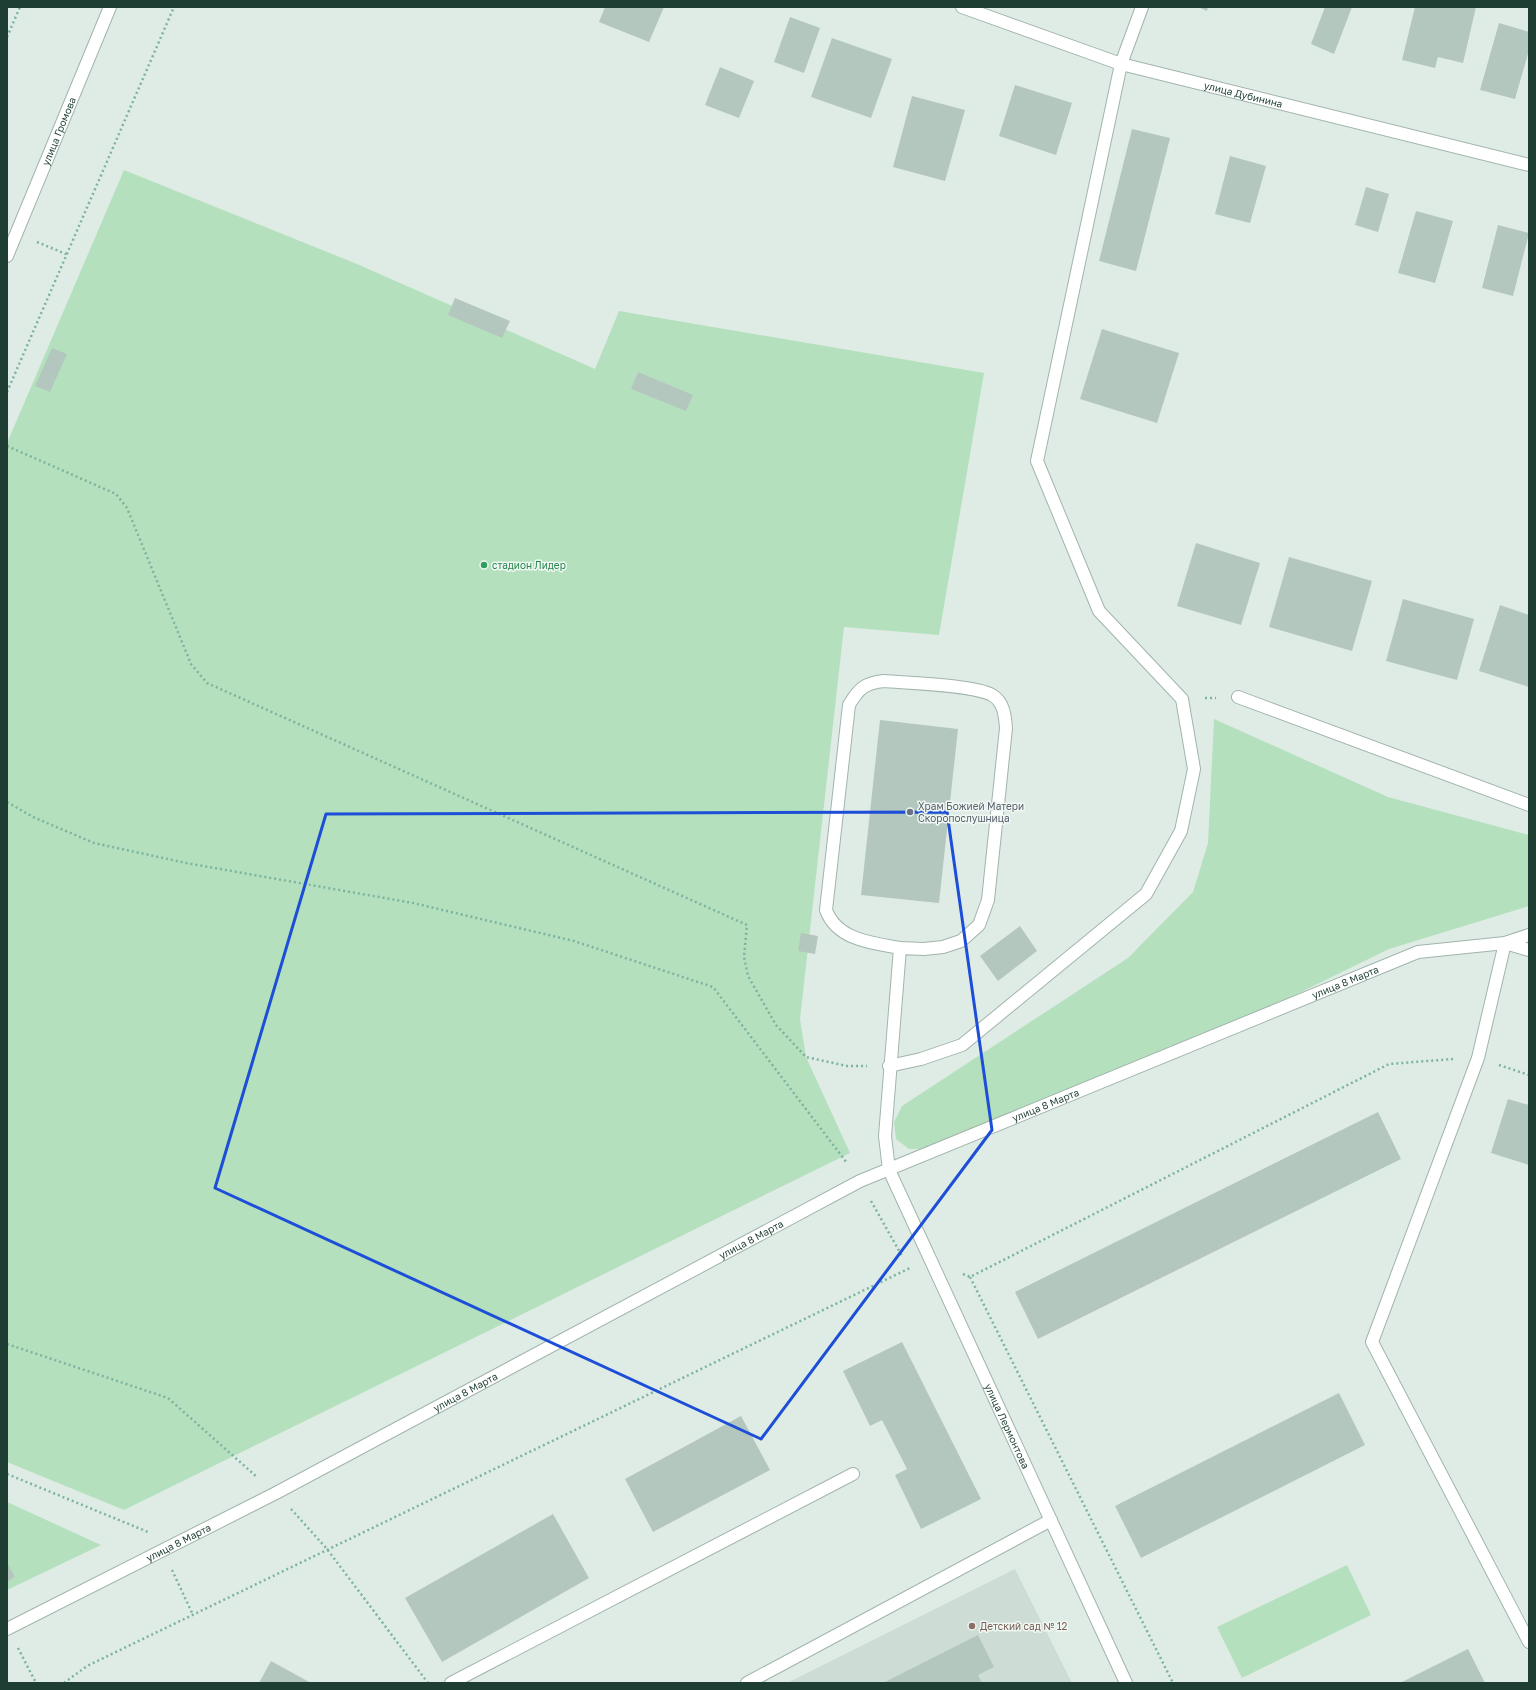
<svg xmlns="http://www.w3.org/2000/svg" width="1536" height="1690" font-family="'Golos Text',sans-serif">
  <rect width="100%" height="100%" fill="#dfece5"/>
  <!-- built -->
  <path fill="#cddcd4" d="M 1015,1569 L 1072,1683 L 787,1683 Z"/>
  <!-- green -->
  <g fill="#b5e0be">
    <path d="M 124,170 L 357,264 L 595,369 L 619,311 L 984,373 L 939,635 L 844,627 L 800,1019 L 806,1057 L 850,1153 L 124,1510 L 7,1462 L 7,443 Z"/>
    <path d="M 1214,719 L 1388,797 L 1529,835 L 1529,906 L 1389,949 L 1144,1069 L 924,1149 L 909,1149 L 896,1139 L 894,1122 L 902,1106 L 1128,958 L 1193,892 L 1208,843 Z"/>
    <path d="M 7,1502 L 101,1545 L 7,1590 Z"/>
    <path d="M 1347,1565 L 1371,1615 L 1242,1678 L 1217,1627 Z"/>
  </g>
  <!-- building -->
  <g fill="#b4c7be">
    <path d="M 605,7 L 664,7 L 649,42 L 599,22 Z"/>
    <path d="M 1198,7 L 1208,7 L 1207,11 Z"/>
    <path d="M 1325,7 L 1352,7 L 1334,54 L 1311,44 Z"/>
    <path d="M 1415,7 L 1476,7 L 1463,63 L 1438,57 L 1435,68 L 1402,60 Z"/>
    <path d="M 790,17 L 820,28 L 804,73 L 774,62 Z"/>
    <path d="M 1499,23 L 1529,32 L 1529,50 L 1515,99 L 1480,90 Z"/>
    <path d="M 832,38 L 892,59 L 871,118 L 811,97 Z"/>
    <path d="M 720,67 L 754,81 L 739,118 L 705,105 Z"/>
    <path d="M 1015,85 L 1072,103 L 1056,155 L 999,136 Z"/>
    <path d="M 912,96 L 965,110 L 945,181 L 893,167 Z"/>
    <path d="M 1132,129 L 1170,138 L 1136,271 L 1099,261 Z"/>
    <path d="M 1230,156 L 1266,166 L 1250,223 L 1215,214 Z"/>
    <path d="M 1366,187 L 1389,194 L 1378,232 L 1355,225 Z"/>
    <path d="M 1416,211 L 1453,221 L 1435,283 L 1398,273 Z"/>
    <path d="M 1498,225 L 1529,233 L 1513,296 L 1482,288 Z"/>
    <path d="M 455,298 L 510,321 L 502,338 L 448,315 Z"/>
    <path d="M 1102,329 L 1179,353 L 1157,423 L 1080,399 Z"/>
    <path d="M 52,348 L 67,354 L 50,392 L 35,386 Z"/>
    <path d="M 638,372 L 693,395 L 686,411 L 631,389 Z"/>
    <path d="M 1196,543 L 1260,563 L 1241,625 L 1177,606 Z"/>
    <path d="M 1289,557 L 1372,581 L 1352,651 L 1269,627 Z"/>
    <path d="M 1403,599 L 1474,619 L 1457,680 L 1386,661 Z"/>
    <path d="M 1500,605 L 1529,615 L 1529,687 L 1479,671 Z"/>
    <path d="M 880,720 L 958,729 L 939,903 L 861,895 Z"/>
    <path d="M 1020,926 L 1037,951 L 998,981 L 980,956 Z"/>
    <path d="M 801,933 L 818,936 L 815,954 L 798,951 Z"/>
    <path d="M 1508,1099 L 1529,1105 L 1529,1165 L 1491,1153 Z"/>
    <path d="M 1378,1112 L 1401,1159 L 1038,1339 L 1015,1292 Z"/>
    <path d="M 902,1342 L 981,1499 L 921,1529 L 895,1475 L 907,1469 L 882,1420 L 870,1426 L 843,1371 Z"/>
    <path d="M 1339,1393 L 1365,1445 L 1141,1558 L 1115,1506 Z"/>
    <path d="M 741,1416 L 770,1470 L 653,1532 L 625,1479 Z"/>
    <path d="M 553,1514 L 589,1578 L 442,1662 L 405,1598 Z"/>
    <path d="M 7,1562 L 15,1577 L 7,1582 Z"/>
    <path d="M 978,1635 L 994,1667 L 978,1675 L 982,1683 L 883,1683 Z"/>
    <path d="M 1468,1649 L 1485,1683 L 1400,1683 Z"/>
    <path d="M 271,1661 L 311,1683 L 259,1683 Z"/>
  </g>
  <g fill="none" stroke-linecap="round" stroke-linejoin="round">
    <defs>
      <g id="minor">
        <path id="s1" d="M 962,7 L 1121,64 L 1529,165"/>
        <path id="s2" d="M 7,256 L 110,7"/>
        <path d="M 1238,697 L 1529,805"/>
        <path id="s3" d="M 900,948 C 872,943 837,940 826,910 L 849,705 C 859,688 865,683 884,681 C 908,683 974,685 992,695 C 1004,702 1005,716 1006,728 L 988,900 L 979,925 L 961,941 L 943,947 L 924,949 L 900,948 L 885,1136 L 889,1170 L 1126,1683"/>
        <path d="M 1529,950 L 1505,943 L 1478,1058 L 1372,1342 L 1529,1642"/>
        <path d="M 889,1066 L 921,1059 L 962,1045 L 1146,894 L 1181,831 L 1194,769 L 1182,699 L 1099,611 L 1037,461 L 1121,64 L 1142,7"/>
        <path id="s4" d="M 7,1629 L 276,1493 L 860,1181 L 1418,952 L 1505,943 L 1529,935"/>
        <path d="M 451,1683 L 853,1474"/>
        <path d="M 747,1683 L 1051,1520"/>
      </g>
    </defs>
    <!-- minor casing -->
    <use href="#minor" stroke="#a1b4ac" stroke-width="14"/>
    <!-- path -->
    <g stroke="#7bb39f" stroke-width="2.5" stroke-dasharray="2 3" stroke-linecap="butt">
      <path d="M 7,37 L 20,7"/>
      <path d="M 37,242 L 66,254"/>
      <path d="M 7,392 L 174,7"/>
      <path d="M 7,446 L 116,494 L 127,508 L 191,664 L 207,683 L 747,925 L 744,957 L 748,976 L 776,1025 L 806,1057 L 847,1066 L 867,1066"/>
      <path d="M 1205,698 L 1216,698"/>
      <path d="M 7,802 L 33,817 L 94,843 L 186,863 L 413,903 L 574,941 L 713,987 L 847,1163"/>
      <path d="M 1499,1065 L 1529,1075"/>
      <path d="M 871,1201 L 902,1256"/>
      <path d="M 963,1274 L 970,1277 L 1389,1064 L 1453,1059"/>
      <path d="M 970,1277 L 1173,1683"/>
      <path d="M 7,1344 L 168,1398 L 257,1477"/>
      <path d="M 7,1474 L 148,1532"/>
      <path d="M 291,1509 L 327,1549 L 428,1683"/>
      <path d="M 172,1570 L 193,1615"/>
      <path d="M 18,1648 L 36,1683"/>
      <path d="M 64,1683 L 87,1666 L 910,1268"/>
    </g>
    <!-- minor -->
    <use href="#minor" stroke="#fff" stroke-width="12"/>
  </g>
  <!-- marked area -->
  <path fill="none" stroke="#1d4ed8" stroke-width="3" stroke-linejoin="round" d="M 947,812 L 992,1130 L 761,1439 L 215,1188 L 326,814 Z"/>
  <!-- markers -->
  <circle fill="#2e9e5b" stroke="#eff8f3" stroke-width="1.5" cx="484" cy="565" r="4"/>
  <circle fill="#6b7280" stroke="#eff8f3" stroke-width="1.5" cx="910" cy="812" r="4"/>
  <circle fill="#8d6e63" stroke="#eff8f3" stroke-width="1.5" cx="972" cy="1626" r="4"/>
  <g text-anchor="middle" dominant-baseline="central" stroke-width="3" stroke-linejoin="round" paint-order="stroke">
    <!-- street labels -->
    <g font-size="10" fill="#1e3e34" stroke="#eff8f3">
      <text stroke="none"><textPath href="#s1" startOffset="295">улица Дубинина</textPath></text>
      <text stroke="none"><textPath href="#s2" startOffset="135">улица Громова</textPath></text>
      <text stroke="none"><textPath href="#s4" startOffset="1488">улица 8 Марта</textPath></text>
      <text stroke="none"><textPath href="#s4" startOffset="1164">улица 8 Марта</textPath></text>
      <text stroke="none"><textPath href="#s4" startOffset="840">улица 8 Марта</textPath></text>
      <text stroke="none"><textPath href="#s4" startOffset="516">улица 8 Марта</textPath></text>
      <text stroke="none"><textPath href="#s3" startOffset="1276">улица Лермонтова</textPath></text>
      <text stroke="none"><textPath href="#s4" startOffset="192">улица 8 Марта</textPath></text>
    </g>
    <!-- leisure labels -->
    <g font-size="10" fill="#27864d" stroke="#eff8f3" text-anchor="start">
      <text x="492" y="565">стадион Лидер</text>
    </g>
    <!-- worship labels -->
    <g font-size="10" fill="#5b616d" stroke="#eff8f3" text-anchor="start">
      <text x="918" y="806">Храм Божией Матери<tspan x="918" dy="12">Скоропослушница</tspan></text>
    </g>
    <!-- education labels -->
    <g font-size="10" fill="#785e54" stroke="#eff8f3" text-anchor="start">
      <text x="980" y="1626">Детский сад № 12</text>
    </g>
  </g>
  <!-- border -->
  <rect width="1536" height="1690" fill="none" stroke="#1e3e34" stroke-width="16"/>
</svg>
